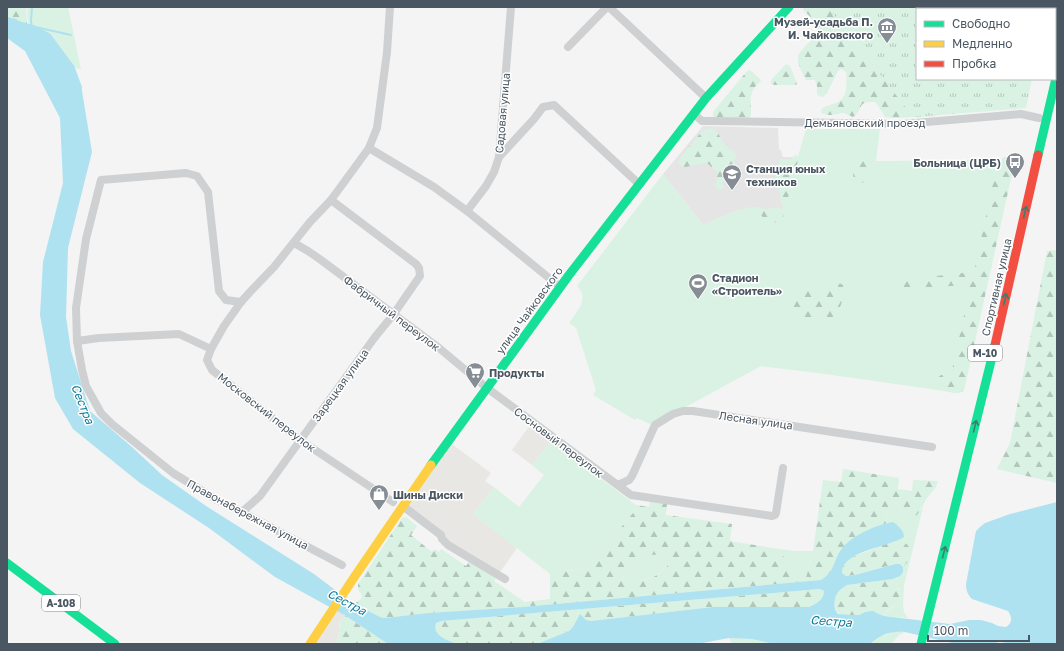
<svg xmlns="http://www.w3.org/2000/svg" width="1064" height="651" font-family="'Golos Text',sans-serif">
  <defs>
    <pattern id="forest-firs" width="22" height="20" patternUnits="userSpaceOnUse"><rect width="22" height="20" fill="#d9f2e3"/><path d="M5 1l3.5 6h-7zM16 11l3.5 6h-7z" fill="#b2c7bb"/></pattern>
    <pattern id="park-tufts" width="24" height="20" patternUnits="userSpaceOnUse"><rect width="24" height="20" fill="#d9f2e3"/><path d="M3 7l-1-3M5 7V3M7 7l1-3M15 17l-1-3M17 17v-4M19 17l1-3" fill="none" stroke="#b2c7bb"/></pattern>
  </defs>
  <rect width="100%" height="100%" fill="#f4f4f4"/>
  <!-- commercial -->
  <g fill="#e8e7e3">
    <path d="M 530,425 L 551,441 L 532,465 L 512,450 Z"/>
    <path d="M 449,442 L 491,473 L 485,481 L 494,487 L 473,514 L 517,548 L 498,575 L 443,542 L 402,511 Z"/>
    <path d="M 335,610 L 346,616 L 341,620 L 339,624 L 340,631 L 336,644 L 313,644 Z"/>
  </g>
  <!-- education -->
  <path fill="#e6e5e6" d="M 703,126 L 778,128 L 779,149 L 781,151 L 783,157 L 798,157 L 779,221 L 738,210 L 703,225 L 663,174 Z"/>
  <!-- grass -->
  <g fill="#d9f2e3">
    <path d="M 28,7 L 68,7 L 81,69 L 69,67 L 46,37 L 30,30 C 28,23 26,15 28,7 Z"/>
    <path d="M 806,129 L 880,129 L 876,161 L 1003,160 L 952,392 L 825,374 L 761,366 L 682,409 L 673,410 L 650,424 L 637,418 L 635,420 L 593,395 L 596,390 L 576,328 L 569,323 C 577,311 590,299 577,286 L 663,174 L 703,225 C 714,220 747,204 758,207 C 765,210 773,217 779,221 Z"/>
    <path d="M 551,441 L 636,505 L 635,509 L 633,513 L 587,568 L 550,574 L 473,514 L 494,487 L 519,507 L 544,475 L 532,465 Z"/>
    <path d="M 924,503 L 904,586 L 903,606 L 904,612 L 908,618 L 884,616 C 887,609 892,609 896,604 C 902,596 899,586 893,579 L 896,578 L 903,572 L 903,567 L 905,565 L 907,544 L 900,539 L 903,537 L 893,522 L 887,523 L 886,512 L 889,508 L 894,506 L 900,508 L 907,516 L 921,510 Z"/>
    <path d="M 773,548 L 794,551 L 813,551 L 806,578 L 804,580 L 796,579 L 795,577 L 796,575 L 779,550 Z"/>
    <path d="M 652,555 C 695,552 646,594 623,577 L 625,574 L 632,571 L 639,562 L 646,557 Z"/>
    <path d="M 893,632 L 905,632 L 899,635 L 891,644 L 873,644 L 872,643 L 879,637 Z"/>
    <path d="M 729,638 L 752,639 L 774,644 L 732,644 Z"/>
  </g>
  <!-- forest -->
  <g fill="url(#forest-firs)" fill-rule="evenodd">
    <path d="M 7,7 L 28,7 L 26,11 L 27,25 L 7,19 Z"/>
    <path d="M 804,7 L 901,7 L 917,9 L 917,79 L 937,116 L 893,118 L 885,117 L 879,107 L 875,102 C 855,101 865,109 853,117 C 850,116 847,114 844,113 C 836,113 828,118 821,112 L 822,108 C 827,105 833,105 838,102 C 848,97 847,82 846,72 L 841,69 L 838,71 L 827,93 L 823,97 L 817,95 L 817,86 L 815,80 L 806,80 C 803,74 797,64 798,56 C 799,53 803,49 805,46 C 824,30 820,25 803,10 Z"/>
    <path d="M 786,64 L 790,66 L 797,84 L 795,85 L 775,85 L 771,84 L 771,80 Z"/>
    <path d="M 750,70 L 760,79 L 761,81 C 748,92 751,99 751,114 L 750,117 L 746,119 L 716,118 L 713,116 L 713,112 L 747,71 Z"/>
    <path d="M 710,128 L 716,130 L 725,145 L 737,155 L 734,162 C 741,171 727,177 722,183 L 724,187 L 720,190 L 716,188 L 716,181 L 718,173 L 707,163 L 685,167 L 681,166 L 678,162 L 680,158 L 703,130 Z"/>
    <path d="M 866,154 L 870,157 C 866,167 868,170 868,180 L 862,183 L 857,181 L 853,176 L 856,159 L 859,155 Z"/>
    <path d="M 795,155 L 799,157 L 787,202 L 785,204 L 781,204 L 778,183 L 775,176 L 775,170 L 781,159 L 791,160 Z"/>
    <path d="M 1004,157 L 1010,157 L 1013,160 L 1014,165 L 964,391 L 959,393 L 954,393 L 939,390 L 934,385 L 936,379 L 941,375 L 950,374 L 952,370 L 970,288 L 967,285 L 902,289 L 898,288 L 896,286 L 896,283 L 901,280 L 972,272 L 975,267 L 996,169 L 998,162 Z"/>
    <path d="M 776,207 L 782,209 L 784,214 C 783,217 783,221 780,223 C 778,223 775,222 773,222 C 766,220 761,218 759,210 L 761,208 L 768,209 Z"/>
    <path d="M 1057,250 L 1057,483 L 997,469 L 1010,443 L 1047,251 Z"/>
    <path d="M 839,283 L 843,285 C 844,295 843,304 837,312 C 835,315 833,317 831,321 L 826,322 L 789,315 L 788,310 L 788,304 L 793,298 L 808,291 L 824,292 L 828,291 L 833,285 Z"/>
    <path d="M 843,469 L 899,478 L 898,489 L 912,491 L 913,480 L 938,481 L 936,487 L 927,498 L 917,515 L 912,517 L 907,516 L 900,508 L 894,506 L 889,508 L 886,512 L 887,523 C 867,530 847,538 837,558 C 832,568 832,574 821,580 L 522,607 L 428,613 L 385,618 L 380,617 L 351,602 L 355,603 L 361,599 L 362,595 L 358,590 L 358,584 L 402,518 L 406,517 L 417,526 L 411,535 L 432,552 L 435,549 L 439,552 L 441,549 L 466,566 L 471,559 L 498,575 L 494,581 L 525,602 L 550,599 L 550,574 L 587,568 L 633,513 L 635,509 L 636,505 L 649,507 L 650,501 L 667,504 L 666,515 L 732,524 L 730,541 L 773,548 L 779,550 L 795,572 L 796,579 L 804,580 L 806,578 L 813,551 L 823,480 L 841,482 ZM 652,555 C 694,552 647,594 623,577 L 625,574 L 632,571 L 639,562 L 646,557 Z"/>
    <path d="M 900,539 C 904,542 908,544 910,549 C 912,555 908,563 903,567 L 900,564 L 894,564 L 855,575 L 846,576 L 842,573 L 842,568 L 845,563 L 850,558 L 885,544 Z"/>
    <path d="M 893,579 C 899,586 902,596 896,604 C 891,609 887,608 884,616 C 879,613 871,611 865,612 C 864,612 860,614 859,615 C 852,617 840,616 835,610 C 833,599 836,591 847,585 Z"/>
    <path d="M 820,589 L 824,591 C 825,600 816,604 809,607 L 713,607 L 591,621 L 586,620 L 580,615 L 573,628 L 569,631 L 537,644 L 457,644 L 440,637 L 437,633 L 435,627 L 436,623 L 441,621 Z"/>
    <path d="M 346,616 L 385,642 L 389,644 L 336,644 C 337,640 340,635 340,630 C 340,622 338,622 346,616 Z"/>
  </g>
  <!-- park -->
  <path fill="url(#park-tufts)" d="M 828,7 L 1047,7 L 1047,9 L 917,9 L 917,79 L 1032,79 L 1026,108 L 913,117 Z"/>
  <!-- water -->
  <path fill="#aee2f0" d="M 7,17 L 16,19 L 52,45 L 82,91 L 92,152 L 68,248 L 66,317 L 71,351 L 90,411 L 132,447 L 162,475 L 206,506 L 314,574 L 351,602 L 380,617 L 385,618 L 428,613 L 522,607 L 821,580 C 835,572 833,561 841,550 C 850,536 878,524 893,522 C 898,526 904,530 904,537 C 889,547 841,551 842,573 L 846,576 L 855,575 L 895,564 L 900,564 L 903,567 L 903,572 L 900,576 L 893,579 L 847,585 C 836,591 833,599 835,610 L 838,614 L 852,615 L 859,615 L 865,612 L 872,611 L 884,616 L 950,624 L 969,620 L 981,620 L 992,623 L 998,626 L 1006,627 C 1013,623 1012,617 1008,611 L 972,599 C 968,595 966,591 966,584 L 975,536 L 976,531 L 980,527 L 985,523 L 1010,514 L 1057,502 L 1057,644 L 1012,644 L 1000,642 L 990,644 L 956,644 L 905,632 C 890,631 882,634 870,644 L 774,644 L 752,639 L 729,638 L 697,644 L 537,644 L 569,631 L 573,627 L 580,614 L 586,620 L 591,621 L 713,607 L 809,607 C 816,604 824,600 824,591 L 820,589 L 441,621 L 436,623 C 432,636 448,640 457,644 L 389,644 L 385,642 L 346,616 L 275,577 L 209,528 L 140,483 L 73,429 L 55,398 L 40,315 L 43,262 L 63,183 L 60,118 L 25,51 L 7,38 Z"/>
  <g fill="none" stroke-linecap="round" stroke-linejoin="round">
    <!-- stream -->
    <g stroke="#aee2f0" stroke-width="2">
      <path d="M 31,26 L 71,35"/>
      <path d="M 32,31 L 31,20 L 32,7"/>
    </g>
    <!-- river -->
    <path stroke="#aee2f0" stroke-width="12" d="M 7,24 L 32,31 L 46,38 L 69,69 L 76,88"/>
    <!-- street -->
    <g stroke="#ced0d2" stroke-width="8">
      <path d="M 390,7 L 387,52 L 377,128 L 369,148 L 331,200 L 310,222 L 274,267 L 250,292 L 241,302 L 224,326 L 211,349 L 207,360 L 212,370 L 300,440 L 393,502"/>
      <path d="M 609,7 L 706,98"/>
      <path d="M 568,47 L 607,7"/>
      <path d="M 694,114 L 702,121 L 710,121 L 903,124 L 1021,114 L 1039,118"/>
      <path d="M 369,148 L 434,187 L 467,211 L 560,287"/>
      <path d="M 499,157 L 534,119 L 543,107 L 554,105 L 639,184"/>
      <path d="M 467,211 L 486,186 L 494,172 L 499,157 L 511,7"/>
      <path d="M 294,243 L 308,251 L 321,260 L 439,348 L 487,388 L 631,495 L 772,516 L 775,515 L 776,513 L 783,468"/>
      <path d="M 241,302 L 226,300 L 219,291 L 208,192 L 197,176 L 186,173 L 101,180 L 86,239 L 76,308 L 77,341 L 82,370 L 86,386 L 101,413 L 112,424 L 173,473 L 217,500 L 242,512 L 342,565"/>
      <path d="M 77,341 L 99,338 L 179,334 L 211,349"/>
      <path d="M 618,485 L 629,480 L 632,476 L 655,425 L 673,414 L 683,411 L 693,411 L 932,447"/>
      <path d="M 403,506 L 441,535 L 442,539 L 448,545 L 505,579"/>
      <path d="M 242,512 L 260,496 L 375,337 L 393,315 L 420,276 L 419,268 L 416,264 L 331,200"/>
    </g>
    <!-- fast -->
    <g stroke="#16e098" stroke-width="9">
      <path d="M 1055,47 L 1057,39"/>
      <path d="M 1038,155 L 1057,74"/>
      <path d="M 431,465 L 569,275 L 706,98 L 789,7"/>
      <path d="M 7,563 L 115,644"/>
      <path d="M 921,644 L 995,345"/>
    </g>
    <!-- slow -->
    <path stroke="#ffcf43" stroke-width="9" d="M 310,644 L 355,576 L 431,465"/>
    <!-- jam -->
    <path stroke="#f24e42" stroke-width="9" d="M 995,345 L 1038,155"/>
  </g>
  <!-- one-way arrows -->
  <defs><path id="oneway-shaft" d="M-6 0H5M1.5-3L5.5 0L1.5 3" fill="none" stroke-width="1.6" stroke-linecap="round" stroke-linejoin="round"/></defs>
  <g stroke="#3a7f72">
    <use href="#oneway-shaft" transform="translate(1025 212) rotate(-77)"/>
    <use href="#oneway-shaft" transform="translate(1005 299) rotate(-77)"/>
    <use href="#oneway-shaft" transform="translate(975 426) rotate(-76)"/>
    <use href="#oneway-shaft" transform="translate(944 552) rotate(-76)"/>
  </g>
  <!-- icons -->
  <defs>
    <symbol id="museum-pin" viewBox="-11 -11 22 30"><path d="M0 17L-7.5 6A9.5 9.5 0 1 1 7.5 6Z" fill="#868d94" stroke="#fff"/><path d="M0-6L6-3V-2H-6V-3ZM-5-1h2V3h-2ZM-1-1h2V3h-2ZM3-1h2V3H3ZM-6 4H6V6H-6Z" fill="#fff"/></symbol>
    <symbol id="bus-pin" viewBox="-11 -11 22 30"><path d="M0 17L-7.5 6A9.5 9.5 0 1 1 7.5 6Z" fill="#868d94" stroke="#fff"/><path d="M-5-6H5V4H4V6H2V4H-2V6H-4V4H-5ZM-3.5-4V0h7V-4ZM-3.5 1.2v1.5H-2V1.2ZM2 1.2v1.5H3.5V1.2Z" fill="#fff"/></symbol>
    <symbol id="school-pin" viewBox="-11 -11 22 30"><path d="M0 17L-7.5 6A9.5 9.5 0 1 1 7.5 6Z" fill="#868d94" stroke="#fff"/><path d="M0-5L7-2L0 1L-7-2ZM-4 1L0 2.5L4 1V4Q0 6-4 4Z" fill="#fff"/></symbol>
    <symbol id="stadium-pin" viewBox="-11 -11 22 30"><path d="M0 17L-7.5 6A9.5 9.5 0 1 1 7.5 6Z" fill="#868d94" stroke="#fff"/><path d="M0-5a6.5 5 0 1 0 0 10a6.5 5 0 1 0 0-10ZM-3.5-1.8h7v3.6h-7Z" fill="#fff"/></symbol>
    <symbol id="supermarket-pin" viewBox="-11 -11 22 30"><path d="M0 17L-7.5 6A9.5 9.5 0 1 1 7.5 6Z" fill="#868d94" stroke="#fff"/><path d="M-6-5.5h2.5l.6 2H6L4.5 2H-2.5L-4.4-4H-6ZM-1.5 3.2a1.3 1.3 0 1 0 .1 0ZM3 3.2a1.3 1.3 0 1 0 .1 0Z" fill="#fff"/></symbol>
    <symbol id="shop-pin" viewBox="-11 -11 22 30"><path d="M0 17L-7.5 6A9.5 9.5 0 1 1 7.5 6Z" fill="#868d94" stroke="#fff"/><path d="M-5-2.5h2.3a2.7 3.5 0 0 1 5.4 0H5L5.5 6h-11ZM-1.5-2.5h3a1.5 2.3 0 0 0-3 0Z" fill="#fff"/></symbol>
  </defs>
  <g fill-rule="evenodd">
    <use href="#museum-pin" x="876" y="16" width="22" height="30"/>
    <use href="#bus-pin" x="1004" y="151" width="22" height="30"/>
    <use href="#school-pin" x="721" y="163" width="22" height="30"/>
    <use href="#stadium-pin" x="687" y="272" width="22" height="30"/>
    <use href="#supermarket-pin" x="464" y="361" width="22" height="30"/>
    <use href="#shop-pin" x="368" y="483" width="22" height="30"/>
  </g>
  <g text-anchor="middle" dominant-baseline="central" stroke-width="3" stroke-linejoin="round" paint-order="stroke">
    <!-- shield labels -->
    <g fill="#fff" stroke="#808990" stroke-width="1">
      <rect x="968" y="345" width="34" height="16" rx="3"/>
      <rect x="42" y="595" width="38" height="16" rx="3"/>
    </g>
    <g font-size="10" font-weight="bold" fill="#4a5661">
      <text x="985" y="353">М-10</text>
      <text x="61" y="603">А-108</text>
    </g>
    <!-- poi labels -->
    <g font-size="11" font-weight="bold" fill="#4a5661" stroke="#fff" text-anchor="start">
      <text x="873" y="21" text-anchor="end">Музей-усадьба П.<tspan x="873" dy="13">И. Чайковского</tspan></text>
      <text x="1001" y="162" text-anchor="end">Больница (ЦРБ)</text>
      <text x="746" y="168">Станция юных<tspan x="746" dy="13">техников</tspan></text>
      <text x="712" y="277">Стадион<tspan x="712" dy="13">«Строитель»</tspan></text>
      <text x="489" y="372">Продукты</text>
      <text x="393" y="494">Шины Диски</text>
    </g>
    <!-- street labels -->
    <g font-size="11" fill="#4a5661" stroke="#fff">
      <text transform="translate(502 113) rotate(-85)">Садовая улица</text>
      <text x="865" y="122">Демьяновский проезд</text>
      <text transform="translate(996 287) rotate(-77)">Спортивная улица</text>
      <text transform="translate(529 310) rotate(-54)">улица Чайковского</text>
      <text transform="translate(392 313) rotate(37)">Фабричный переулок</text>
      <text transform="translate(340 385) rotate(-54)">Зарецкая улица</text>
      <text transform="translate(267 412) rotate(38)">Московский переулок</text>
      <text transform="translate(756 420) rotate(8)">Лесная улица</text>
      <text transform="translate(559 442) rotate(37)">Сосновый переулок</text>
      <text transform="translate(248 514) rotate(28)">Правонабережная улица</text>
    </g>
    <!-- water labels -->
    <g font-size="12" font-style="italic" fill="#0c7c9b" stroke="#fff">
      <text transform="translate(83 404) rotate(68)">Сестра</text>
      <text transform="translate(347 602) rotate(28)">Сестра</text>
      <text transform="translate(831 621) rotate(4)">Сестра</text>
    </g>
  </g>
  <!-- border -->
  <rect width="1064" height="651" fill="none" stroke="#4a5661" stroke-width="16"/>
  <!-- legend -->
  <rect x="916" y="8" width="140" height="72" fill="#ffffff" stroke="#b7bbc0"/>
  <rect x="924" y="21" width="20" height="6" fill="#16e098" stroke="#b7bbc0"/>
  <text x="952" y="28" font-size="12" fill="#4a5661">Свободно</text>
  <rect x="924" y="41" width="20" height="6" fill="#ffcf43" stroke="#b7bbc0"/>
  <text x="952" y="48" font-size="12" fill="#4a5661">Медленно</text>
  <rect x="924" y="61" width="20" height="6" fill="#f24e42" stroke="#b7bbc0"/>
  <text x="952" y="68" font-size="12" fill="#4a5661">Пробка</text>
  <!-- scale -->
  <path d="M928 635v6h101v-6" fill="none" stroke="#4a5661" stroke-width="2"/>
  <text x="934" y="635" font-size="12" fill="#4a5661" stroke="#ffffff" stroke-width="3" paint-order="stroke">100 m</text>
</svg>
